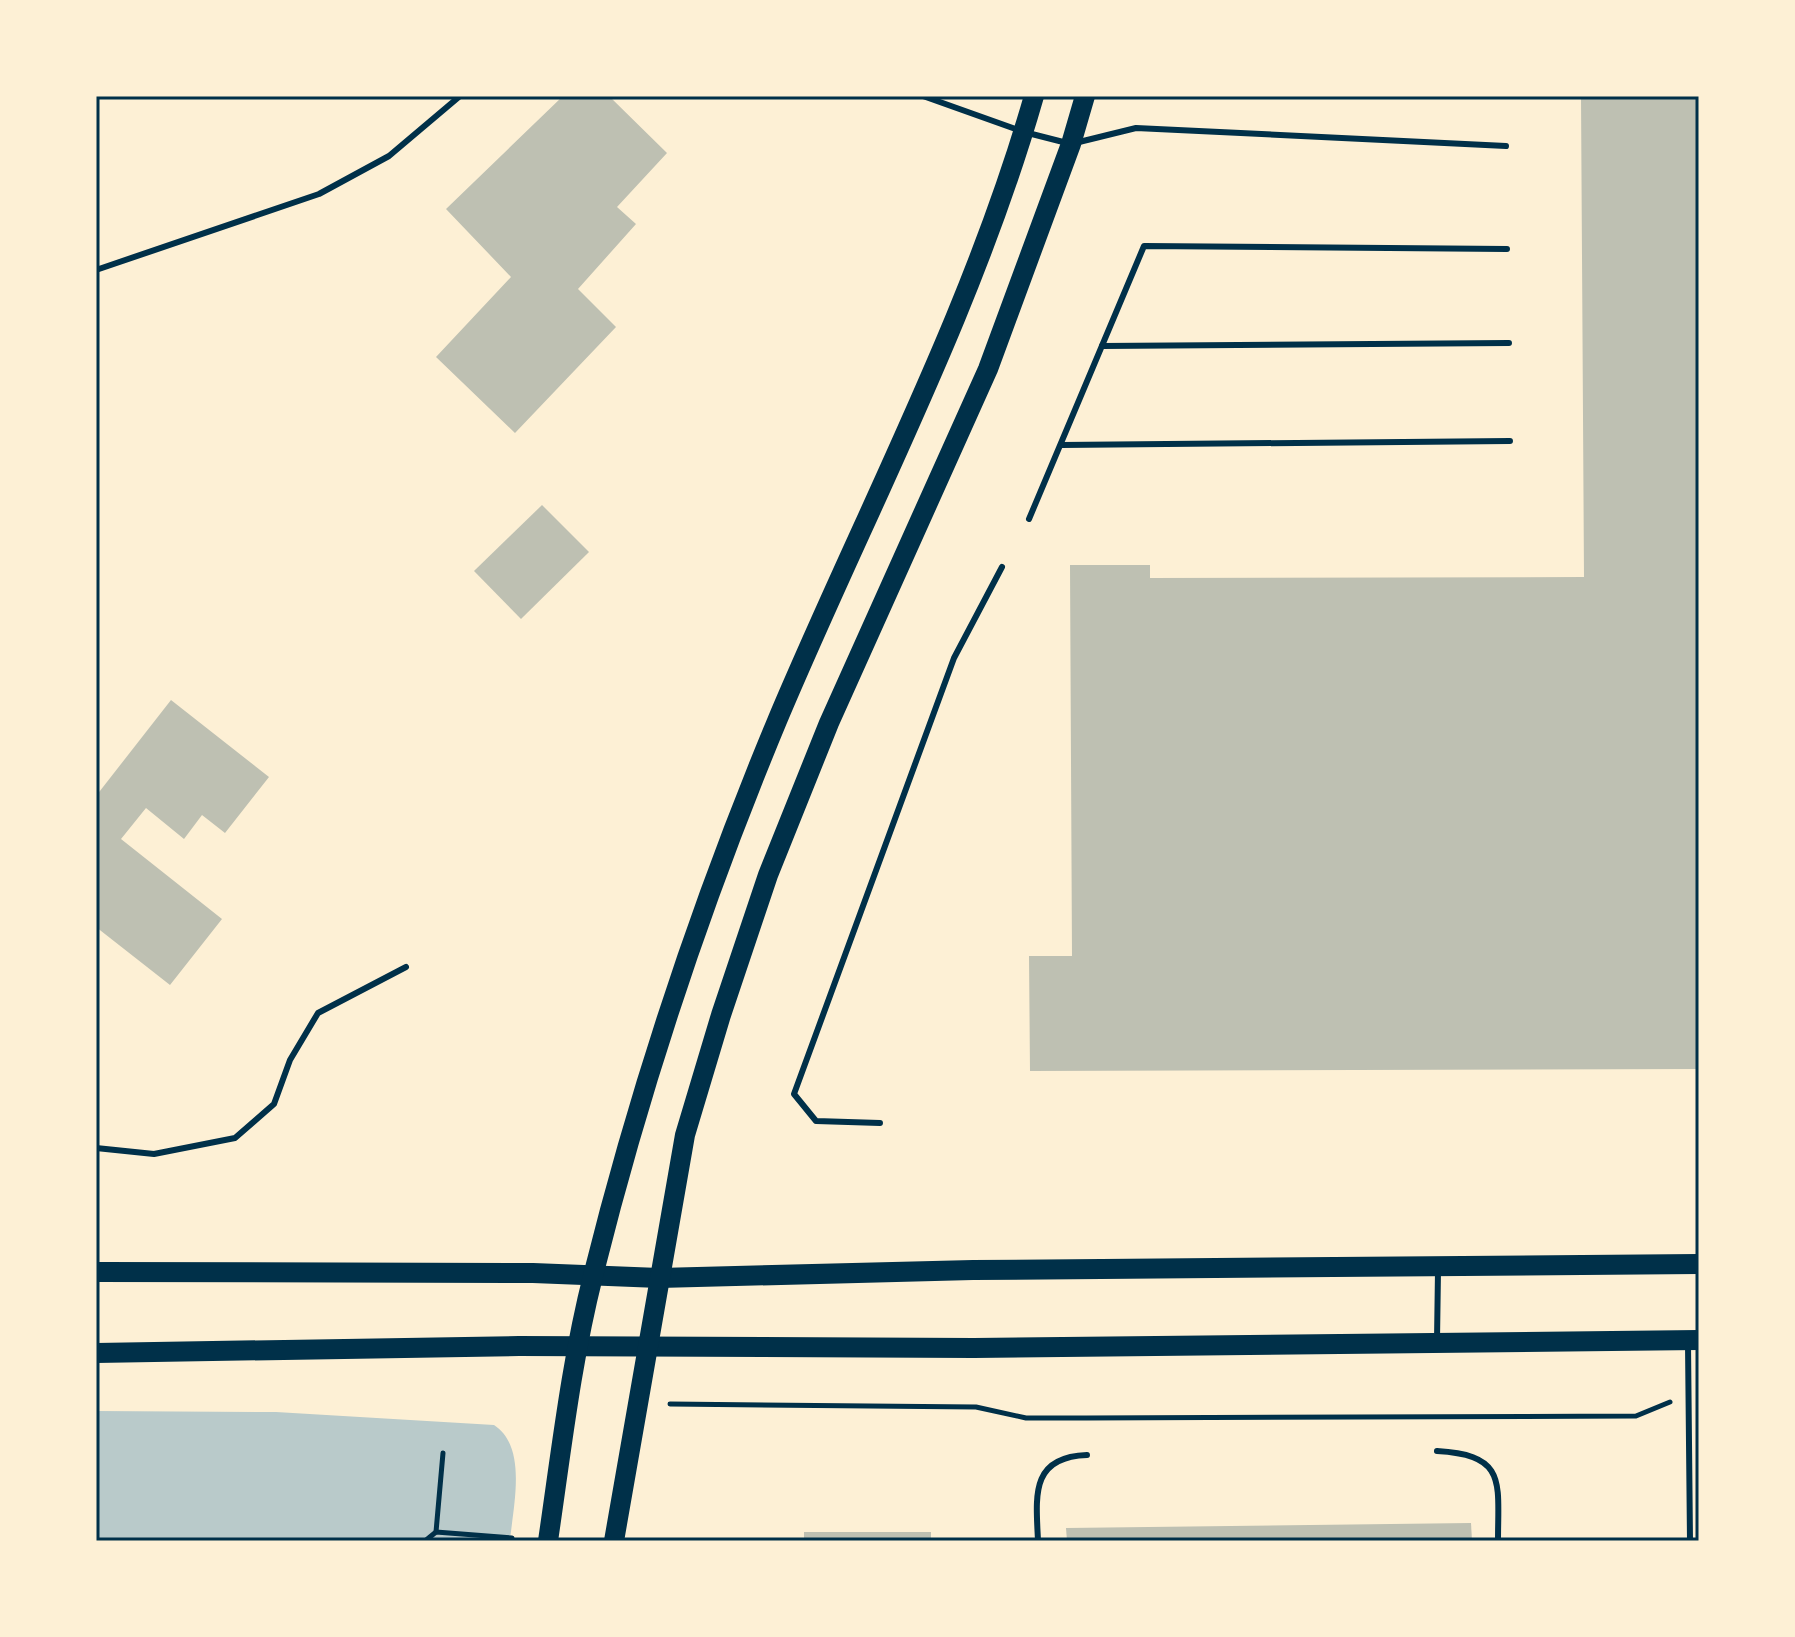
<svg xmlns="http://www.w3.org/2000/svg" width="1795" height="1637" font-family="Manrope,sans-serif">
  <rect width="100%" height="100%" fill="#fdf0d5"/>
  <!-- green -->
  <path fill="#b9caca" d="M 96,1411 L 276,1412 L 494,1425 C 528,1447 513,1506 510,1541 L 96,1541 Z"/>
  <!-- building -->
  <g fill="#bec0b2">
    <path d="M 563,96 L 609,96 L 667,153 L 617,207 L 636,224 L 578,289 L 616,327 L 515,433 L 436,357 L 511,277 L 446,209 Z"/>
    <path d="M 1581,96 L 1699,96 L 1699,1069 L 1030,1071 L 1029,956 L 1072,956 L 1070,565 L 1150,565 L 1150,578 L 1584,577 Z"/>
    <path d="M 542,505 L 589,552 L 521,619 L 474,571 Z"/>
    <path d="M 171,700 L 269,777 L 225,833 L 202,815 L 184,839 L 146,808 L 121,839 L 222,919 L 170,985 L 96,927 L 96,796 Z"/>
    <path d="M 1471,1523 L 1472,1541 L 1067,1541 L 1066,1528 Z"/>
    <rect x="804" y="1532" width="127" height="9"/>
  </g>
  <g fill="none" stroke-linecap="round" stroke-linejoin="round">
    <!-- path -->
    <g stroke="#003049" stroke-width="5">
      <path d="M 670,1404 L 976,1407 L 1026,1418 L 1086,1418 L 1636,1416 L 1670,1402"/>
      <path d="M 436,1532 L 443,1453"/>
      <path d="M 425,1541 L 436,1532 L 512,1538"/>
    </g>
    <!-- service -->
    <g stroke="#003049" stroke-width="6">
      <path d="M 923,96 L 1024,132 L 1071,144 L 1136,128 L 1506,146"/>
      <path d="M 96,270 L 319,194 L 389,156 L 460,96"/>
      <path d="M 1102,346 L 1509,343"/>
      <path d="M 1061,445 L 1510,441"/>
      <path d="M 1029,519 L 1144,246 L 1507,249"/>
      <path d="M 880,1123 L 816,1121 L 794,1094 L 954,658 L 1002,567"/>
      <path d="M 96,1148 L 154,1154 L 235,1138 L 274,1104 L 290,1060 L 318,1013 L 406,967"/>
      <path d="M 1437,1340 L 1438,1271"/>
      <path d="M 1688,1344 L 1690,1541"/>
      <path d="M 1437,1451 C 1507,1455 1498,1482 1498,1541"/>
      <path d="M 1038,1541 C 1036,1496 1030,1457 1087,1455"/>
    </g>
    <!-- primary -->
    <g stroke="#003049" stroke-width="20">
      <path d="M 96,1272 L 533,1273 L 659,1278 L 973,1270 L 1699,1264"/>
      <path d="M 96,1353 L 519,1346 L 974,1348 L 1699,1340"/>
      <path d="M 548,1541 C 561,1453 571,1363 593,1276 C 640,1087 702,901 777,721 C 864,514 972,313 1034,96"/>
      <path d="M 614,1541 L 685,1135 L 721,1015 L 768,875 L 829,723 L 988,369 L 1071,144 L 1085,96"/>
    </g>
  </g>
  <!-- border -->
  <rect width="1795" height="1637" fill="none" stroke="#fdf0d5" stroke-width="196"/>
  <rect x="98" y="98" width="1599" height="1441" fill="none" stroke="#003049" stroke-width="3"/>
</svg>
